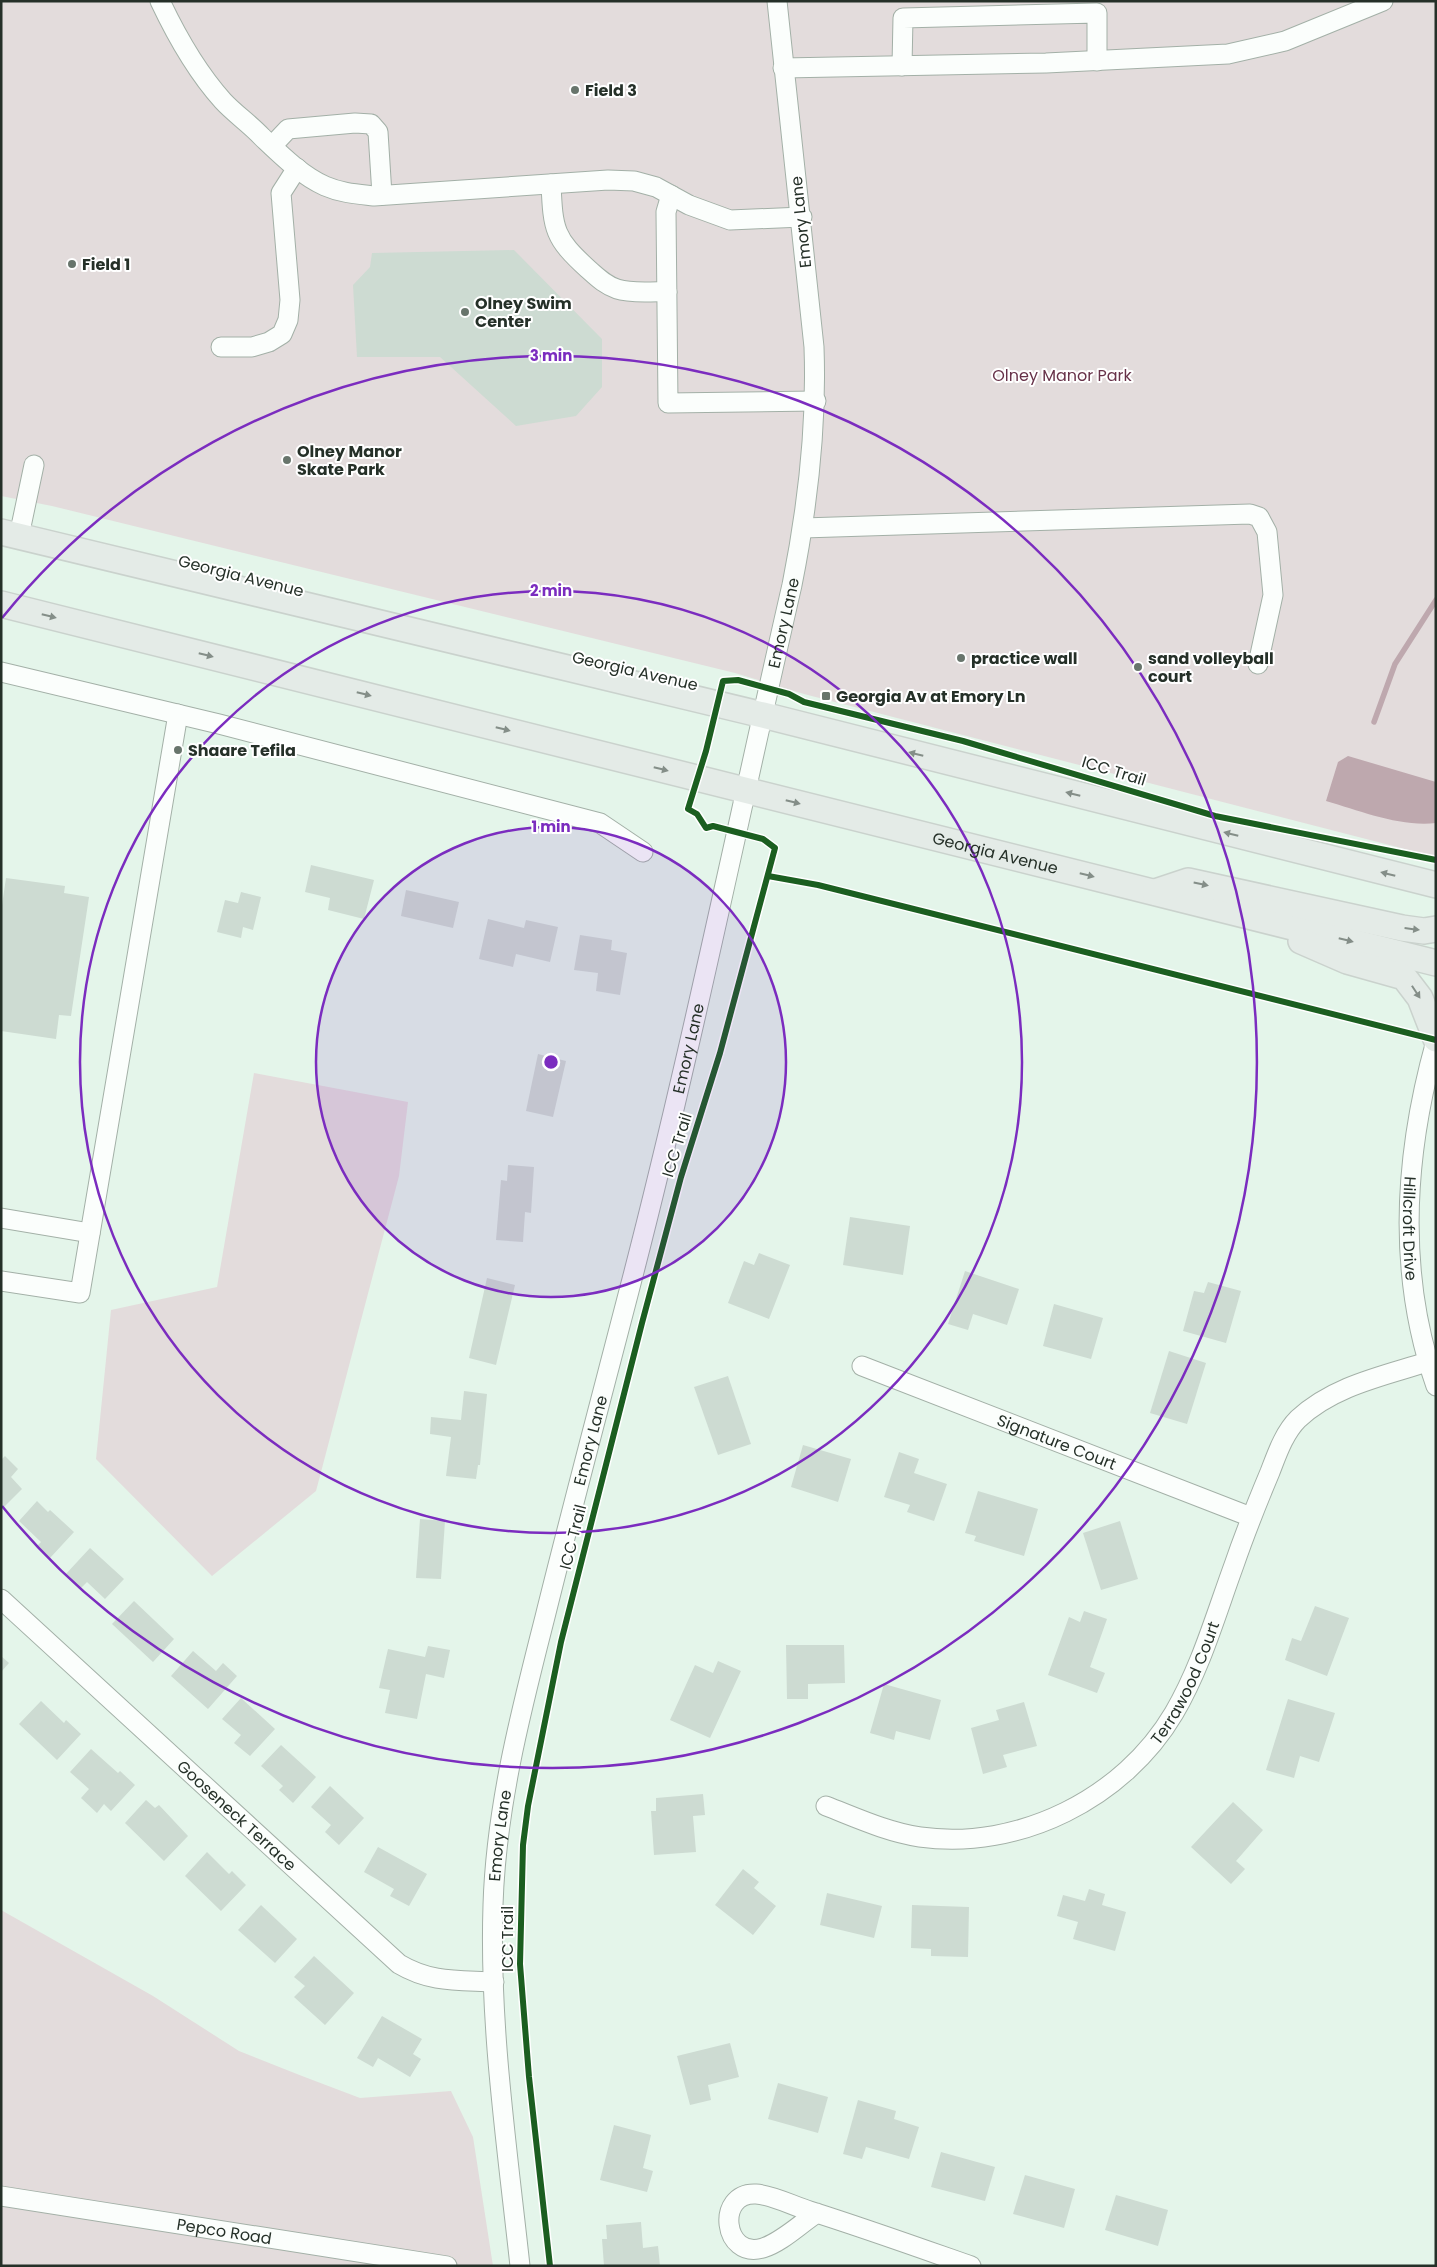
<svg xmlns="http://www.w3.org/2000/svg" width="1437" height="2267" font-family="Poppins,sans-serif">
  <rect width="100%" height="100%" fill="#e4f5ea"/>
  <!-- green -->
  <g fill="#e3dcdc">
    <path d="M 1,1 L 1436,1 L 1436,857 L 804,694 L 735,673 L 52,506 L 1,496 Z"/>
    <path d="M 254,1073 L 408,1102 L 399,1176 L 316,1491 L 212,1576 L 96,1459 L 111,1310 L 217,1287 Z"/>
    <path d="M 1,1910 L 153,1996 L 239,2051 L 302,2076 L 360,2098 L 451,2091 L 473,2137 L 493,2266 L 1,2266 Z"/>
  </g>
  <!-- water -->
  <path fill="#bea8ae" d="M 1348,756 L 1436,782 L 1436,823 C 1399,827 1361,811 1326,801 L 1338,762 Z"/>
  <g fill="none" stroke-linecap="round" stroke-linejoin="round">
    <!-- stream -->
    <path stroke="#bea8ae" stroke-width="5.5" d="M 1374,722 L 1395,664 L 1436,600"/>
  </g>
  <!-- building -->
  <g fill="#cddbd2">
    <path d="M 514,250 L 602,339 L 602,387 L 576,416 L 516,426 L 440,357 L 357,357 L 353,285 L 370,267 L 372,253 Z"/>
    <path d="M 311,865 L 374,880 L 364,919 L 328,910 L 330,898 L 305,892 Z"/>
    <path d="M 6,878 L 65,886 L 64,893 L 89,897 L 71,1016 L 59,1015 L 56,1039 L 1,1031 L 1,912 Z"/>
    <path d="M 406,890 L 459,902 L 453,928 L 401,916 Z"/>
    <path d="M 241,892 L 261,897 L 253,930 L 243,927 L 241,938 L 217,932 L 225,900 L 238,903 Z"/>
    <path d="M 488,919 L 524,928 L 526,920 L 558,927 L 550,962 L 516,954 L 513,967 L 479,959 Z"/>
    <path d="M 580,935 L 612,940 L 611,950 L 627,953 L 620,995 L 596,991 L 598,973 L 574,970 Z"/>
    <path d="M 538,1054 L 566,1061 L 553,1117 L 526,1111 Z"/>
    <path d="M 508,1165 L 534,1167 L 531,1213 L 525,1212 L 523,1242 L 496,1240 L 501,1180 L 507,1181 Z"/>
    <path d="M 850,1217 L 910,1226 L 903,1275 L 843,1265 Z"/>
    <path d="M 759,1253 L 790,1265 L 769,1319 L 728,1303 L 744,1261 L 754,1265 Z"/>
    <path d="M 965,1271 L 1019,1289 L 1007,1325 L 973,1314 L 968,1330 L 948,1324 Z"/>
    <path d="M 487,1278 L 515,1285 L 496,1365 L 469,1358 Z"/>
    <path d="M 1208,1282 L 1241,1291 L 1226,1343 L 1183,1331 L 1194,1291 L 1204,1293 Z"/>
    <path d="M 1054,1304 L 1103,1318 L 1091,1359 L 1043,1346 Z"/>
    <path d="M 1169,1351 L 1206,1363 L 1187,1424 L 1150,1413 Z"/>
    <path d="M 728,1376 L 751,1444 L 718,1455 L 694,1387 Z"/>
    <path d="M 464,1391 L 487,1394 L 480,1465 L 478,1465 L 476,1479 L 446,1476 L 451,1437 L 430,1434 L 431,1417 L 461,1420 Z"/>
    <path d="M 803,1445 L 851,1459 L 838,1502 L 791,1487 Z"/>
    <path d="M 899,1452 L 919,1459 L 914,1473 L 947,1484 L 934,1521 L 907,1512 L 910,1505 L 884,1497 Z"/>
    <path d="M 5,1456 L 18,1469 L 11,1477 L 22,1489 L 1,1510 L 1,1460 Z"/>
    <path d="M 978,1491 L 1038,1509 L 1024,1556 L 974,1541 L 976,1536 L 965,1533 Z"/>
    <path d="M 37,1501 L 48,1512 L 50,1510 L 74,1532 L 50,1558 L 37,1546 L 41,1542 L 19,1521 Z"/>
    <path d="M 420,1519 L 445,1521 L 441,1579 L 416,1578 Z"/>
    <path d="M 1120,1521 L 1138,1579 L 1101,1590 L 1083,1533 Z"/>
    <path d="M 90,1548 L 124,1579 L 105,1599 L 87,1582 L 80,1589 L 65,1575 Z"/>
    <path d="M 134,1601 L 174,1639 L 153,1662 L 112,1624 Z"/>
    <path d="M 1315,1606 L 1349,1618 L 1327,1676 L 1285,1660 L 1292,1638 L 1301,1641 Z"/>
    <path d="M 1084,1611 L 1107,1619 L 1090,1667 L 1105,1673 L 1097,1693 L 1048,1675 L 1069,1617 L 1080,1622 Z"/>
    <path d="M 786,1645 L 844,1645 L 845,1683 L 808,1684 L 808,1699 L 787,1699 Z"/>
    <path d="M 428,1646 L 450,1650 L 444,1678 L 426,1674 L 417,1719 L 385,1713 L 390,1690 L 379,1688 L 388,1649 L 425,1657 Z"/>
    <path d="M 193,1651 L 216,1671 L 223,1663 L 237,1676 L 208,1709 L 171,1676 Z"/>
    <path d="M 1,1656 L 9,1663 L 1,1672 Z"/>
    <path d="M 718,1661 L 741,1671 L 710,1738 L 670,1720 L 695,1665 L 713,1673 Z"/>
    <path d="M 884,1684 L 941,1700 L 930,1740 L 896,1731 L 894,1740 L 870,1733 Z"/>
    <path d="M 241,1698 L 275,1729 L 250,1756 L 234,1743 L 241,1735 L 222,1719 Z"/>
    <path d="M 1288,1699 L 1335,1713 L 1319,1762 L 1300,1756 L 1294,1778 L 1266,1770 Z"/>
    <path d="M 41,1701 L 64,1723 L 66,1720 L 81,1734 L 57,1760 L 19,1724 Z"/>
    <path d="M 1024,1702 L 1037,1746 L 1003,1755 L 1007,1767 L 983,1774 L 971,1728 L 999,1720 L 996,1710 Z"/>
    <path d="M 281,1745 L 316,1777 L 293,1803 L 279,1790 L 283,1786 L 261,1766 Z"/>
    <path d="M 91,1749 L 118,1773 L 120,1771 L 135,1785 L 111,1811 L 104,1804 L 97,1813 L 81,1798 L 89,1789 L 70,1772 Z"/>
    <path d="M 330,1786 L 364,1818 L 339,1845 L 325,1832 L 331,1825 L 311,1807 Z"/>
    <path d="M 703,1794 L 705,1815 L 693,1816 L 696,1852 L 654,1855 L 651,1811 L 656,1811 L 656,1798 Z"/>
    <path d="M 146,1800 L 155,1808 L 159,1805 L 188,1836 L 164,1861 L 125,1823 Z"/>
    <path d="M 1233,1802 L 1263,1830 L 1236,1861 L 1245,1869 L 1231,1884 L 1191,1847 Z"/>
    <path d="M 378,1847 L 427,1874 L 409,1906 L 390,1896 L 394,1889 L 364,1872 Z"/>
    <path d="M 207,1852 L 229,1874 L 232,1871 L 246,1885 L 221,1911 L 185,1876 Z"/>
    <path d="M 743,1869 L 759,1882 L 754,1888 L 776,1906 L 753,1935 L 715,1905 Z"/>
    <path d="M 1089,1889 L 1105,1894 L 1102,1905 L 1126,1912 L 1115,1951 L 1073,1939 L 1078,1922 L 1057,1916 L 1063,1895 L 1085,1901 Z"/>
    <path d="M 827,1893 L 882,1906 L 874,1938 L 820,1925 Z"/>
    <path d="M 261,1905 L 297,1939 L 275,1963 L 238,1930 Z"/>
    <path d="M 912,1905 L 969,1907 L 968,1957 L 931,1956 L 931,1949 L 911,1948 Z"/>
    <path d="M 314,1956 L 354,1993 L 325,2025 L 294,1997 L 305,1986 L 294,1977 Z"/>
    <path d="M 382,2016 L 422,2039 L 413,2054 L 421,2059 L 410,2077 L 378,2058 L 373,2067 L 357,2058 Z"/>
    <path d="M 730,2043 L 739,2077 L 708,2085 L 711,2100 L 690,2105 L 677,2056 Z"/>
    <path d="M 778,2083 L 828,2097 L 818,2133 L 768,2119 Z"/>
    <path d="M 858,2100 L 896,2111 L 894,2119 L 919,2127 L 909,2159 L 866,2147 L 862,2159 L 843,2154 Z"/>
    <path d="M 614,2125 L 651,2135 L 643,2168 L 653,2171 L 647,2192 L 600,2180 Z"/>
    <path d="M 941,2152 L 995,2167 L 985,2201 L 931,2187 Z"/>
    <path d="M 1025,2175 L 1075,2189 L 1064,2228 L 1013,2214 Z"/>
    <path d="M 1116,2195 L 1168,2210 L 1158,2246 L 1105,2230 Z"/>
    <path d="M 641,2222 L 643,2248 L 658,2246 L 660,2266 L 604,2266 L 602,2239 L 607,2239 L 606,2225 Z"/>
  </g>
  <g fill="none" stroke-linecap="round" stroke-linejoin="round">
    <defs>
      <g id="minor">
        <path d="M 160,1 C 177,37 196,71 223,101 C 235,114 250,124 262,137 C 281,155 301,175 325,186 C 341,193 357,194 374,196 L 608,180 L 634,181 L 656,187 L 689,205 L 730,220 L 802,217"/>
        <path d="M 902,66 L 903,18 L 1097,13 L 1097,61"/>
        <path d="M 783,68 L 1046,63 L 1228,54 L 1285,41 L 1383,1"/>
        <path d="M 272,146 L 288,129 L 355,123 L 371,124 L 378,132 L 382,195"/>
        <path d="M 551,184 C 553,230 554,238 588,269 C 597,277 605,285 617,289 C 632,294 651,291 667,292"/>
        <path d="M 671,195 L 666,212 L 668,403 L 816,401"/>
        <path d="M 221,347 L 252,347 L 269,342 L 282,334 L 288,320 L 290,300 L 281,193 L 297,168"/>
        <path d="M 803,528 L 1250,514 L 1259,517 L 1267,532 L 1273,595 L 1258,664"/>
        <path d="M 19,536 L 34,465"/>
        <path d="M 1,672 L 219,724 L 600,823 L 643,852"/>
        <path id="s1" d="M 1436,1041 C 1404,1155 1396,1272 1436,1386"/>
        <path d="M 1,1218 L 90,1233"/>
        <path d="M 1,1281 L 80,1293 L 178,714"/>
        <path id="s2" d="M 862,1366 L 1251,1517"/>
        <path id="s3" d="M 1,1599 L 399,1964 C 431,1983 458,1980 494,1982"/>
        <path id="s4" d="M 826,1806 C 857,1818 887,1832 920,1837 C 1019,1851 1124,1798 1174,1713 C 1201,1667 1216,1614 1234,1565 C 1245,1533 1257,1503 1270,1472 C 1277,1454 1284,1433 1298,1419 C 1333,1386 1383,1376 1427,1362"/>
        <path id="s5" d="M 1,2196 L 447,2266"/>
        <path d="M 817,2213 C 800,2224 782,2242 763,2248 C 723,2260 715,2192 756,2194 C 773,2195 793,2206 810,2211 C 864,2228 917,2247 971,2266"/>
        <path id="s6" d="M 520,2266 C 507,2146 489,2025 493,1905 C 496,1807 521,1711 545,1617 C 572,1508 601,1399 629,1291 C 690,1057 738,820 792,585 C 808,505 817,428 814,347 L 777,1"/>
      </g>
      <g id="major">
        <path d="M 1,532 L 763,715 L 1436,885"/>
        <path id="s7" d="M 1,604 L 1436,963"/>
        <path d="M 1155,892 L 1188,881 L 1402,928 L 1424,931 L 1436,929"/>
        <path d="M 1301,941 L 1347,961 L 1404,977 L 1420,998 L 1436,1039"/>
      </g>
    </defs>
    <!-- minor casing -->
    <use href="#minor" stroke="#a3b0a7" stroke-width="21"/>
    <!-- major casing -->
    <use href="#major" stroke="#cad2cd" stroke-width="28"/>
    <!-- minor -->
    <use href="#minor" stroke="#fbfefc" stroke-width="19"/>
    <!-- major -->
    <use href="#major" stroke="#e4ebe7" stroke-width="25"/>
    <defs>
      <g id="cycleway">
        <path d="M 768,876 L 818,885 L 1436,1040"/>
        <path d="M 550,2266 L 529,2077 L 520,1964 L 523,1845 L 528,1806 L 561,1642 L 642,1323 L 681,1177 L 720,1053 L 775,848 L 763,839 L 713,826 L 706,828 L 697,814 L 688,809 L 706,751 L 723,681 L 738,680 L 789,694 L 804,702 L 963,741 L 1215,816 L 1436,860"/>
      </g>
    </defs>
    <!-- cycleway casing -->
    <use href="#cycleway" stroke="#fff" stroke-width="9"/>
    <!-- cycleway -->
    <use href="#cycleway" stroke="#1b5e20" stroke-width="6"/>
  </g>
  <!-- one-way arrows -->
  <defs><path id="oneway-solid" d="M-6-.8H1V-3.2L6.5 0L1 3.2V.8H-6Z" transform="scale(1.25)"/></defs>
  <g fill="#848e88">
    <use href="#oneway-solid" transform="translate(49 616) rotate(14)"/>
    <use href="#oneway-solid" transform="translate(206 655) rotate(14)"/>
    <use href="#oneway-solid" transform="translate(364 694) rotate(14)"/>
    <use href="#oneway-solid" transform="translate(503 729) rotate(14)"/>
    <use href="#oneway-solid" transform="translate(916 754) rotate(-166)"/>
    <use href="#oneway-solid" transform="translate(661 769) rotate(14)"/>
    <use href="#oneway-solid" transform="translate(1073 794) rotate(-166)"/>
    <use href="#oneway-solid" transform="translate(793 802) rotate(14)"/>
    <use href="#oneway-solid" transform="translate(1231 834) rotate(-166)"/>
    <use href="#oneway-solid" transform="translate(1388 874) rotate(-166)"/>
    <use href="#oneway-solid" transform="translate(1087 875) rotate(14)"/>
    <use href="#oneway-solid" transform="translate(1201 884) rotate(12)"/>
    <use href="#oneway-solid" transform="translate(1412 929) rotate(7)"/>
    <use href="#oneway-solid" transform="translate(1346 940) rotate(14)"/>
    <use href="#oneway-solid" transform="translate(1416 992) rotate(57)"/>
  </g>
  <!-- distance rings -->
  <circle cx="551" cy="1062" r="235" fill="#7b2cbf" fill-opacity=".12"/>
  <g fill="none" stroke="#7b2cbf" stroke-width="2.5">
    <circle cx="551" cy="1062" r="235"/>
    <circle cx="551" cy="1062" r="471"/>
    <path d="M2 618A706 706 0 1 1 2 1506"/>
  </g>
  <!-- markers -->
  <g fill="#68756c" stroke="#fff" stroke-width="2">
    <circle cx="575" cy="90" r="5"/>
    <circle cx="72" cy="264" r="5"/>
    <circle cx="465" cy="312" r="5"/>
    <circle cx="287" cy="460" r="5"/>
    <circle cx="961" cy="658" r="5"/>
    <circle cx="1138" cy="667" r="5"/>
    <rect x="821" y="691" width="10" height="10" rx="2.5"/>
    <circle cx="178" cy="750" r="5"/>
  </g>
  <g text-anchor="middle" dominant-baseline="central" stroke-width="4" stroke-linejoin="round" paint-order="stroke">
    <!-- poi labels -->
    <g font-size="16" font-weight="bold" fill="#253028" stroke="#fff" text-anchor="start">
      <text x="585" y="90">Field 3</text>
      <text x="82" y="264">Field 1</text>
      <text x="475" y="303">Olney Swim<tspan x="475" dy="18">Center</tspan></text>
      <text x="297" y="451">Olney Manor<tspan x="297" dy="18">Skate Park</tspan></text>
      <text x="971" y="658">practice wall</text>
      <text x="1148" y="658">sand volleyball<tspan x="1148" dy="18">court</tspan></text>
      <text x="836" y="696">Georgia Av at Emory Ln</text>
      <text x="188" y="750">Shaare Tefila</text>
    </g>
    <!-- street labels -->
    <g font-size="16" fill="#253028" stroke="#fff">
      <text transform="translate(801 222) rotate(-96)">Emory Lane</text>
      <text transform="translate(241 576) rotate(14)">Georgia Avenue</text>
      <text stroke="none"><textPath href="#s6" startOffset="1678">Emory Lane</textPath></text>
      <text transform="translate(635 671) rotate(13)">Georgia Avenue</text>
      <text transform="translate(1114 771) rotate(17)">ICC Trail</text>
      <text stroke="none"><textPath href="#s7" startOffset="1025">Georgia Avenue</textPath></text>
      <text stroke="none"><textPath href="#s6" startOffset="1242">Emory Lane</textPath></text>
      <text transform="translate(677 1145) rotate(-73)">ICC Trail</text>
      <text stroke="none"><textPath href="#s1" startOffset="190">Hillcroft Drive</textPath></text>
      <text stroke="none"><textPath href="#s6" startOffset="838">Emory Lane</textPath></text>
      <text stroke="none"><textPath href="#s2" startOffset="209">Signature Court</textPath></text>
      <text transform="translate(573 1537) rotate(-76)">ICC Trail</text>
      <text stroke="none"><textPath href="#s4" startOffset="430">Terrawood Court</textPath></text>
      <text stroke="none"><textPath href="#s3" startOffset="320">Gooseneck Terrace</textPath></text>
      <text stroke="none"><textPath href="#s6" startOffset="432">Emory Lane</textPath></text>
      <text transform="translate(507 1939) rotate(-90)">ICC Trail</text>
      <text stroke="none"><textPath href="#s5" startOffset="226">Pepco Road</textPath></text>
    </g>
    <!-- park labels -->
    <g font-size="16" fill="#673249" stroke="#fff">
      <text x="1062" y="375">Olney Manor Park</text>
    </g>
  </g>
  <circle cx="551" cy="1062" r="8" fill="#7b2cbf" stroke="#fff" stroke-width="2.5"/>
  <g font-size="15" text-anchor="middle" font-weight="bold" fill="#7b2cbf" stroke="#fff" stroke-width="4" stroke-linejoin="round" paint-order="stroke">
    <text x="551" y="361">3 min</text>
    <text x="551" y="596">2 min</text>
    <text x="551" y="832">1 min</text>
  </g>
  <!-- border -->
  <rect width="1437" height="2267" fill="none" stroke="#253028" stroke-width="5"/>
</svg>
